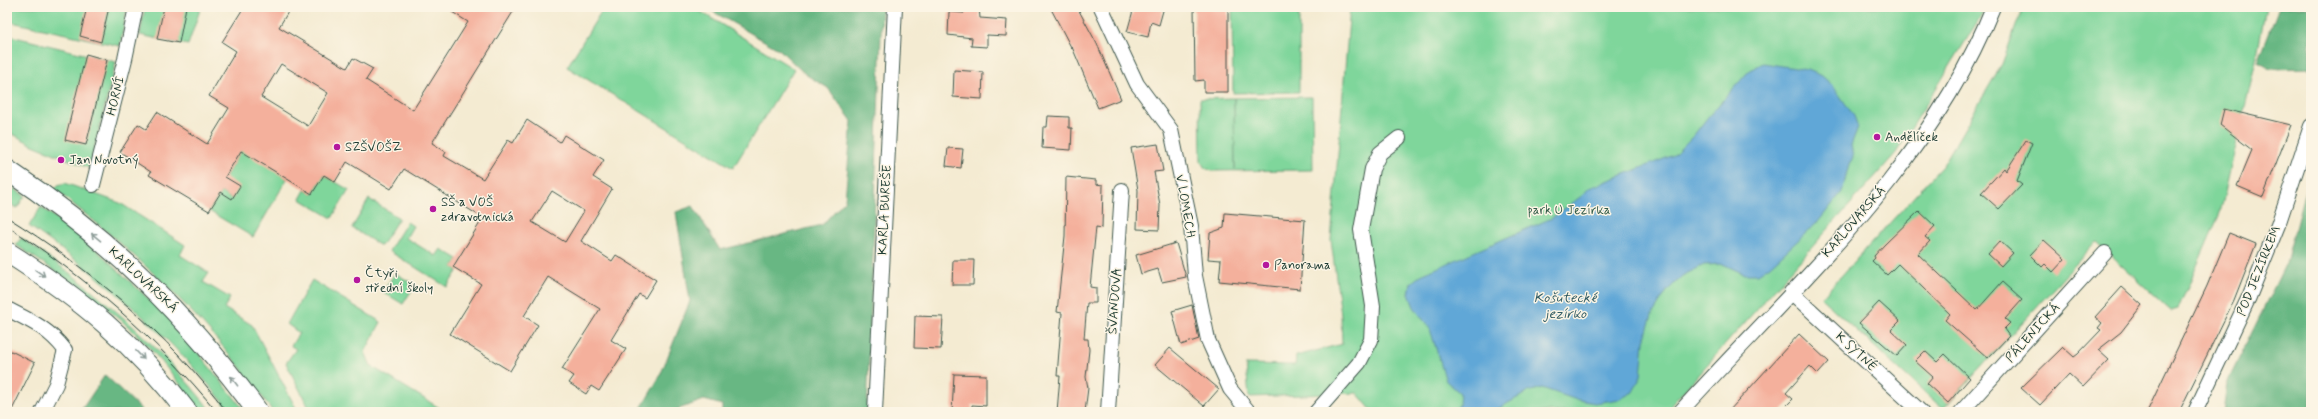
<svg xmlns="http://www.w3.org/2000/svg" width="2318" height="419" font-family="Mynerve,sans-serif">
  <rect width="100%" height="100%" fill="#fcf5e5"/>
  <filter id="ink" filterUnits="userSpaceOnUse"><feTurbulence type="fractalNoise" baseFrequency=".025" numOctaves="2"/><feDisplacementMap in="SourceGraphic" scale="8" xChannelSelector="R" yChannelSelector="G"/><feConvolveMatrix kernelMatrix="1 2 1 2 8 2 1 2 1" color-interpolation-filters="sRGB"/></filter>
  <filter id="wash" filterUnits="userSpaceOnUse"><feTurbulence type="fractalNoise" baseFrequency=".012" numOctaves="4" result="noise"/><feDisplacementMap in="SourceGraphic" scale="16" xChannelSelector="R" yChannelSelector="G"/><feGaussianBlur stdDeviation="0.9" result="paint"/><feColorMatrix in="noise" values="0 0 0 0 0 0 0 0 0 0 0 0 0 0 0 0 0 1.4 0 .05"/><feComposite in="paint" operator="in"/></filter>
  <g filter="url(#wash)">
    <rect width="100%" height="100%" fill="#f4ebd2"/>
    <!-- green -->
    <g fill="#7fd69b" stroke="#4f8a68">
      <path d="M 7,7 L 127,7 L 120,46 L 7,21 Z"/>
      <path d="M 145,7 L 201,7 L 188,45 L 140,35 Z"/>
      <path d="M 604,7 L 693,7 L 794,69 L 733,168 L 567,67 Z"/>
      <path d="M 1232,7 L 1299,7 L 1299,92 L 1233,93 Z"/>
      <path d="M 1350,7 L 1984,7 L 1981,16 L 1896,153 L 1665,412 L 1373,412 L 1357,393 L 1249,397 L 1246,364 L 1295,365 L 1296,356 L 1342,344 L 1341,315 L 1331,240 Z"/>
      <path d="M 2023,7 L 2266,7 L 2256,60 L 2220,213 L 2178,309 L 2171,311 L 2096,242 L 1943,409 L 1821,298 L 1943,165 L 2002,64 Z"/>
      <path d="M 7,35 L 116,62 L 89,168 L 33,145 L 7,131 Z"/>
      <path d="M 1312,97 L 1313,170 L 1212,171 L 1205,168 L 1201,162 L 1200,99 L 1234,98 L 1235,169 L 1234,98 Z"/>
      <path d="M 243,147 L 287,179 L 253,237 L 209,211 L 221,192 L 232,199 L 225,177 Z"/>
      <path d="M 324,175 L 349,190 L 332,218 L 300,199 L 305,190 L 312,194 Z"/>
      <path d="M 65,183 L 120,203 L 185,245 L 180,255 L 209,273 L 203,282 L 230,298 L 224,308 L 252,325 L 298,412 L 273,412 C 211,322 140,256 54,189 L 58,185 Z"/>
      <path d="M 7,184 L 25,196 L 17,208 L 7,202 Z"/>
      <path d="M 369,199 L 399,218 L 381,246 L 352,228 Z"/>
      <path d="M 41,207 L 85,239 L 173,322 L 246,412 L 231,412 C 174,339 105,279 29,226 Z"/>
      <path d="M 407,222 L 413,226 L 406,238 L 436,256 L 441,249 L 458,259 L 453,267 L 458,270 L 447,287 L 389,251 Z"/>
      <path d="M 21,238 C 92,286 159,344 212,412 L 202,412 C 177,380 151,346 121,320 C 88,292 52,269 16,245 Z"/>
      <path d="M 395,273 L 415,285 L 403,304 L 383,292 Z"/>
      <path d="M 312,280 L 381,322 L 365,352 L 371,366 L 446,412 L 311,412 L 286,363 L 296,349 L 291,346 L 299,333 L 287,324 Z"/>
    </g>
    <!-- forest -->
    <g fill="#67b783" stroke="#437a5c">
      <path d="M 705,7 L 882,7 L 867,412 L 722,412 L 722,405 L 704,400 L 670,412 L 639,412 L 660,376 L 690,301 L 676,212 L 693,206 L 720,250 L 822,225 L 845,200 L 852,121 L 828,88 L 805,74 L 780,50 Z"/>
      <path d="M 2279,7 L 2311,7 L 2311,68 L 2271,69 L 2258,62 Z"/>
      <path d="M 2311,168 L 2311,412 L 2223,412 L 2227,383 L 2286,263 Z"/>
      <path d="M 105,375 L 144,412 L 80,412 Z"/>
    </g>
    <!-- water -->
    <path fill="#61a7d7" stroke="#407286" d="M 1763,63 L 1808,70 L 1822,76 L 1833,86 L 1854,116 L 1858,127 L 1851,145 L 1853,157 L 1849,165 L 1842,192 L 1818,222 L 1770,266 L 1758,274 L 1744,274 L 1723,264 L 1704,265 L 1682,276 L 1667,291 L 1652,315 L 1644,341 L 1641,376 L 1633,392 L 1620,399 L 1595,403 L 1574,399 L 1542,388 L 1528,392 L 1492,412 L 1453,412 L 1459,405 L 1460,393 L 1446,381 L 1430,329 L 1414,307 L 1409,294 L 1411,283 L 1421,275 L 1552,218 L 1583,195 L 1589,188 L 1674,155 L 1694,135 L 1707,118 L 1749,71 Z"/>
    <g id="blocks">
      <!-- building -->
      <g fill="#f4b09c" fill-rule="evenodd">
        <path d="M 87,7 L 109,7 L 101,42 L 80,36 Z"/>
        <path d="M 164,7 L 186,7 L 179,43 L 157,39 Z"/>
        <path d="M 244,7 L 291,7 L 279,27 L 347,68 L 353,58 L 373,69 L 366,80 L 413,110 L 468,22 L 444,7 L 516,7 L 432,143 L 446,152 L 444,156 L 483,179 L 508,140 L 513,143 L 527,120 L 560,142 L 564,135 L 604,160 L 593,177 L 612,189 L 581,241 L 612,261 L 616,255 L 656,280 L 645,298 L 639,294 L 611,340 L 626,349 L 599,391 L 591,386 L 586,394 L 569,383 L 574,376 L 562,369 L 600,309 L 548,277 L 524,316 L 538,325 L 510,371 L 450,334 L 481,284 L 453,267 L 483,218 L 404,169 L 391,189 L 347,162 L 335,182 L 324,175 L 312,194 L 241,151 L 225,177 L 240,186 L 232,199 L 221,192 L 209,211 L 149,175 L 151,172 L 120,152 L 138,124 L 146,129 L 157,112 L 207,144 L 229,108 L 209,96 L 236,51 L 222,42 ZM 281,64 L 328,93 L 308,126 L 261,97 ZM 552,191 L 584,211 L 565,242 L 532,222 Z"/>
        <path d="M 964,7 L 979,7 L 980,18 L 1007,20 L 1006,36 L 987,35 L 987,47 L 971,46 L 972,38 L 948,35 L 949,12 L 964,13 Z"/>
        <path d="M 1050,7 L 1077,7 L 1097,44 L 1121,99 L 1098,108 L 1072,47 L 1072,49 Z"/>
        <path d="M 1134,7 L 1164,7 L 1159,25 L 1151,22 L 1148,37 L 1127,32 Z"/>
        <path d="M 1194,7 L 1228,7 L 1228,92 L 1204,92 L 1204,80 L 1195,81 Z"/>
        <path d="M 86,54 L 107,60 L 86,145 L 65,140 Z"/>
        <path d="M 954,70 L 983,72 L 982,99 L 953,97 Z"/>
        <path d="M 2224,109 L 2291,125 L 2263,197 L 2237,186 L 2252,150 L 2220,125 Z"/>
        <path d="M 1048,116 L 1069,117 L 1069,128 L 1072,128 L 1071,150 L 1042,148 L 1043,127 L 1047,127 Z"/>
        <path d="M 2026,140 L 2032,143 L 2017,181 L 2022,185 L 1999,209 L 1981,193 L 2004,168 L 2006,171 Z"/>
        <path d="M 1158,144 L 1163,171 L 1154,172 L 1160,205 L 1159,230 L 1137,229 L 1138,190 L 1131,148 Z"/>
        <path d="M 948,148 L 963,149 L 961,168 L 946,166 Z"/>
        <path d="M 1066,177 L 1096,180 L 1096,184 L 1103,185 L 1102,228 L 1096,227 L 1090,287 L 1096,288 L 1096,303 L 1087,303 L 1084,339 L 1088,339 L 1089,350 L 1086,377 L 1088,388 L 1085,412 L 1057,412 L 1060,376 L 1057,376 L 1062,313 L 1057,312 L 1065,236 Z"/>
        <path d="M 1919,211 L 1935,226 L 1925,237 L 1930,241 L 1918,254 L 1977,310 L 2002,282 L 2022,300 L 2005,319 L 2010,323 L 2004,329 L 2009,336 L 1988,358 L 1945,320 L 1950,314 L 1898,264 L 1887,275 L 1872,261 L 1875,258 L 1874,256 L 1884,245 Z"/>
        <path d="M 1225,213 L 1305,220 L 1300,289 L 1219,281 L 1221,260 L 1208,259 L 1210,233 L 1224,228 Z"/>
        <path d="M 2229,233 L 2256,244 L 2234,300 L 2179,412 L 2147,412 L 2207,286 Z"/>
        <path d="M 2044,240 L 2065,259 L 2053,272 L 2045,264 L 2042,267 L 2030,255 Z"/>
        <path d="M 2000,241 L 2013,253 L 2001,266 L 1988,254 Z"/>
        <path d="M 1176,243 L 1186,277 L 1162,282 L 1158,269 L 1141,274 L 1136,255 Z"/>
        <path d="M 953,260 L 974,260 L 973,285 L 952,285 Z"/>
        <path d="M 2122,287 L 2142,305 L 2121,332 L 2098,350 L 2109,360 L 2083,387 L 2069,374 L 2040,405 L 2021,388 L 2063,347 L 2074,357 L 2078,354 L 2101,330 L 2098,328 L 2102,323 L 2095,317 Z"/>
        <path d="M 1879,302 L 1900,321 L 1891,330 L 1907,345 L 1897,356 L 1859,323 Z"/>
        <path d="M 1192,305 L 1199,339 L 1181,345 L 1172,311 Z"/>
        <path d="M 915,316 L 943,317 L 941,349 L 914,348 Z"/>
        <path d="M 1799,334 L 1829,362 L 1818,374 L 1810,366 L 1786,393 L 1793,399 L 1780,412 L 1728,412 Z"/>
        <path d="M 1170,348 L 1219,389 L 1204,406 L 1155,365 Z"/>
        <path d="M 7,349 L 35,363 L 11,412 L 7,412 Z"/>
        <path d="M 1925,351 L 1937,362 L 1945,354 L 1970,378 L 1948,403 L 1927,384 L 1933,377 L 1915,361 Z"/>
        <path d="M 954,374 L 986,375 L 986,406 L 972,405 L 972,412 L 952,412 Z"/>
      </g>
    </g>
  </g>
  <g filter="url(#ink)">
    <use href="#blocks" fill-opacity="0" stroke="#3f574c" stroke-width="1"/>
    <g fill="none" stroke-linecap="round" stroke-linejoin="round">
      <defs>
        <g id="minor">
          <path d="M 1101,7 L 1137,84 L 1171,130 L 1191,226 L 1195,276 L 1208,340 L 1230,389 L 1249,412"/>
          <path d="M 93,185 L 125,59 L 136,7"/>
          <path d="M 1791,292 L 1921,412"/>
          <path d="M 7,309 C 31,321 48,328 65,350 L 56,384 L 42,412"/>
          <path d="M 875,412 L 895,7"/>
          <path d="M 1108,412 L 1122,190"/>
          <path d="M 1316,412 L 1359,363 L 1371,340 L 1373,306 L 1361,230 L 1372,169 L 1380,153 L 1399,138"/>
          <path d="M 1680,412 C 1794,286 1929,168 1993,7"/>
          <path d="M 1961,412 L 2105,253"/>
          <path d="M 2195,412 L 2249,297 L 2278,225 L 2311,126"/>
        </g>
        <g id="secondary">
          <path d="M 7,170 C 108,237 187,315 258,412"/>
          <path d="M 7,252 C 80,298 135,343 187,412"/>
        </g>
      </defs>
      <!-- minor casing -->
      <use href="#minor" stroke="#3f574c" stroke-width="16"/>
      <!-- secondary casing -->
      <use href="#secondary" stroke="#3f574c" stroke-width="22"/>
      <!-- minor -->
      <use href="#minor" stroke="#fff" stroke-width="14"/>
      <!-- secondary -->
      <use href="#secondary" stroke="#fff" stroke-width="20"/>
      <!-- tram -->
      <g stroke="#1f3d34" stroke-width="1">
        <path d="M 7,217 C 90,269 168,333 227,412"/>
        <path d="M 7,226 C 87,278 157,338 217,412"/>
      </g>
    </g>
    <!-- one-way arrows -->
    <defs><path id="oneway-shaft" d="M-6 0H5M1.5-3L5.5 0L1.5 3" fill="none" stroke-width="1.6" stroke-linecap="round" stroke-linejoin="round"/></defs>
    <g stroke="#8f9e9a">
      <use href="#oneway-shaft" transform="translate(96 237) rotate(-140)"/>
      <use href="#oneway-shaft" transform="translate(40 273) rotate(34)"/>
      <use href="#oneway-shaft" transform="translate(140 355) rotate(46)"/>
      <use href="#oneway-shaft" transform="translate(234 381) rotate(-127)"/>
    </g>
  </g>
  <!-- markers -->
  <g fill="#b5179e" stroke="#fcf5e5" stroke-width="1.5">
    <circle cx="1877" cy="137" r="4"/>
    <circle cx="337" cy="147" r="4"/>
    <circle cx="61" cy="160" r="4"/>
    <circle cx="433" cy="209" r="4"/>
    <circle cx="1266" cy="265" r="4"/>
    <circle cx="357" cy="280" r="4"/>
  </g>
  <g text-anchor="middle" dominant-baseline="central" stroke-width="3" stroke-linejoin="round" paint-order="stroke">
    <!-- street labels -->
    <g font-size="13" fill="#1f3d34" stroke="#fcf5e5">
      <text transform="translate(116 96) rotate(-76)">HORNÍ</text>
      <text transform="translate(1185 206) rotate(80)">V LOMECH</text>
      <text transform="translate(885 210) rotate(-87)">KARLA BUREŠE</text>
      <text transform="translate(1854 222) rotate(-49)">KARLOVARSKÁ</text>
      <text transform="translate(2259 271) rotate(-68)">POD JEZÍRKEM</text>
      <text transform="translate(143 280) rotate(43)">KARLOVARSKÁ</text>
      <text transform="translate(1115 301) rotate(-86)">ŠVANDOVA</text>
      <text transform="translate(2033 333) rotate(-48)">PÁLENICKÁ</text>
      <text transform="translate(1856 352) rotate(43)">K SYTNÉ</text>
    </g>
    <!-- poi labels -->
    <g font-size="13" fill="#1f3d34" stroke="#fcf5e5" text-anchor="start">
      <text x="1885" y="137">Andělíček</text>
      <text x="345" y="147">SZŠVOŠZ</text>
      <text x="69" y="160">Jan Novotný</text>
      <text x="441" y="202">SŠ a VOŠ<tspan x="441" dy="15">zdravotnická</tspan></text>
      <text x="1274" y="265">Panorama</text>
      <text x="365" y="273">Čtyři<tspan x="365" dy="15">střední školy</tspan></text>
    </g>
    <!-- park labels -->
    <g font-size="13" fill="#325c49" stroke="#fcf5e5">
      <text x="1569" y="210">park U Jezírka</text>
    </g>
    <!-- water labels -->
    <g font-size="14" font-style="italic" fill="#335d65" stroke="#fcf5e5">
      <text x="1565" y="298">Košutecké<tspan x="1565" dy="16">jezírko</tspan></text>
    </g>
  </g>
  <!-- margin -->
  <rect width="2318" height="419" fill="none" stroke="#fcf5e5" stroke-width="24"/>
</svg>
